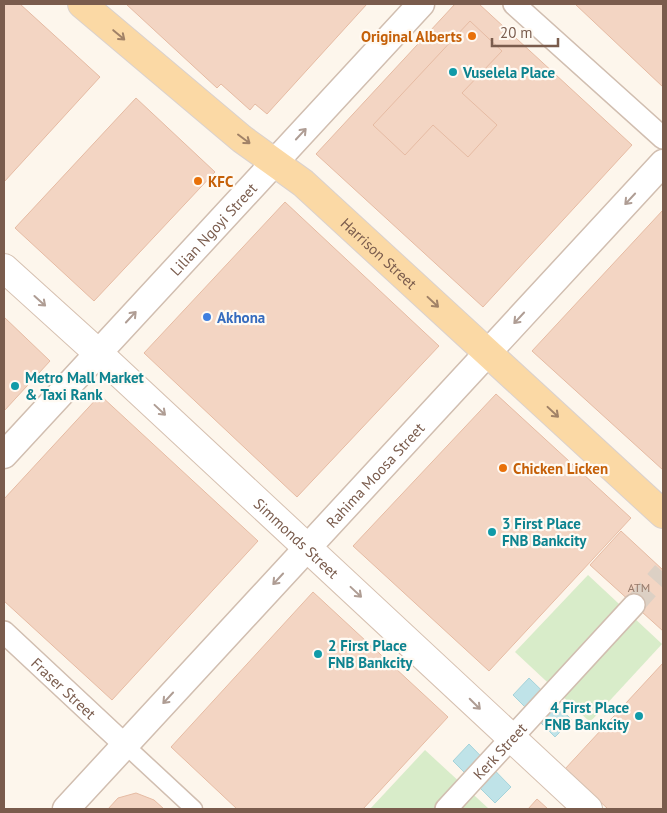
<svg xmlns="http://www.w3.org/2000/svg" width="667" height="813" font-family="'PT Sans',sans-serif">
  <rect width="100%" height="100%" fill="#fdf6ec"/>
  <!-- green -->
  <g fill="#d8ecc9">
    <path d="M 588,575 L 662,644 L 590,722 L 515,652 Z"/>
    <path d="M 425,750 L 489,809 L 370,809 Z"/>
  </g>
  <!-- water -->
  <g fill="#bfe3e8" stroke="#a5d3da">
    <path d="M 529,678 L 572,720 L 555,737 L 513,695 Z"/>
    <path d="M 469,744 L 511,787 L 495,803 L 453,761 Z"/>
  </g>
  <!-- building -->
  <g fill="#f3d5c3" stroke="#e6bba3">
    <path d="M 4,4 L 20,4 L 100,77 L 4,182 Z"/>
    <path d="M 126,4 L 367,4 L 267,114 L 255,104 L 250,110 L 221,84 L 217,88 Z"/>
    <path d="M 455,4 L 479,4 L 632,145 L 483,307 L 316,154 Z"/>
    <path d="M 575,4 L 663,4 L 663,87 Z"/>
    <path d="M 470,21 L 502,51 L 462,93 L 497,125 L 468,157 L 433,125 L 405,155 L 373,125 Z"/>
    <path d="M 136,98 L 215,172 L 94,301 L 15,228 Z"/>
    <path d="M 285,202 L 439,346 L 297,497 L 144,353 Z"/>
    <path d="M 663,210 L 663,470 L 532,351 Z"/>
    <path d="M 4,317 L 50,361 L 4,411 Z"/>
    <path d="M 496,394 L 631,518 L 489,671 L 353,546 Z"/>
    <path d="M 100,395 L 258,541 L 112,700 L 4,601 L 4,499 Z"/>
    <path d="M 621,531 L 663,570 L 663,631 L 590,565 Z"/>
    <path d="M 313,592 L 448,717 L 363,809 L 237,809 L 171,747 Z"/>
    <path d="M 663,663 L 663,809 L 608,809 L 565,769 Z"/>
    <path d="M 136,793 L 154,800 L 164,809 L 108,809 L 118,798 Z"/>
    <path d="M 537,799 L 548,809 L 528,809 Z"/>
  </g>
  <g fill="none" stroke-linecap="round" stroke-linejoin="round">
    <!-- minor-tunnel -->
    <path stroke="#dcd0c4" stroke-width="21" stroke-dasharray="21 11" stroke-linecap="butt" d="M 634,605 L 663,572"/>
    <defs>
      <path id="pedestrian" d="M 125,745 L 194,809"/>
      <g id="minor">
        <path d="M 514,4 L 663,138"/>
        <path id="s1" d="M 4,632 L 125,745"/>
        <path id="s2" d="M 446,809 L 634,605"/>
      </g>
      <g id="tertiary">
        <path id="s3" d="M 4,455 L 421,4"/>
        <path id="s4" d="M 66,809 L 663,163"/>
      </g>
      <g id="secondary">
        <path id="s5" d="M 4,268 L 98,353 L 588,809"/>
      </g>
      <g id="primary">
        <path id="s6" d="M 82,4 L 242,139 L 303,183 L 663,514"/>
      </g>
    </defs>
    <!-- pedestrian casing -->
    <use href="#pedestrian" stroke="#d1beb0" stroke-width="19"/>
    <!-- minor casing -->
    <use href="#minor" stroke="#d1beb0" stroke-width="24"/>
    <!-- tertiary casing -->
    <use href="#tertiary" stroke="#d1beb0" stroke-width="29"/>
    <!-- secondary casing -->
    <use href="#secondary" stroke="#d6c0b0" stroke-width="30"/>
    <!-- primary casing -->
    <use href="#primary" stroke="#dad1cd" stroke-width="30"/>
    <!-- pedestrian -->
    <use href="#pedestrian" stroke="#fff" stroke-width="16"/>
    <!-- minor -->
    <use href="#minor" stroke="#fff" stroke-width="21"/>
    <!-- tertiary -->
    <use href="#tertiary" stroke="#fff" stroke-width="26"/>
    <!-- secondary -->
    <use href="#secondary" stroke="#fff" stroke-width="28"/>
    <!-- primary -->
    <use href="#primary" stroke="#fbd9a5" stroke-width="28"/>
  </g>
  <!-- one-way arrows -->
  <defs><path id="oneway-shaft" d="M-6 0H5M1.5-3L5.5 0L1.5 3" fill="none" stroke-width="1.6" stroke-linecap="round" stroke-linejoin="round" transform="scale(1.25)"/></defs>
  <g stroke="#a18267">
    <use href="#oneway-shaft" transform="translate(119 35) rotate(40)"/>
    <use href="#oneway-shaft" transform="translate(244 139) rotate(37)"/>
    <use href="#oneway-shaft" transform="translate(433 302) rotate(43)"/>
    <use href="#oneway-shaft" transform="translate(553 412) rotate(43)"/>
  </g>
  <g stroke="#af9d94">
    <use href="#oneway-shaft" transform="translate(301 134) rotate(-47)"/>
    <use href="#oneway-shaft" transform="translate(630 199) rotate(133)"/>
    <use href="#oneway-shaft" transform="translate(40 301) rotate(42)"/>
    <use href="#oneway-shaft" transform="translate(131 317) rotate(-47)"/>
    <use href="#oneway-shaft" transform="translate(519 318) rotate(133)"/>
    <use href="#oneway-shaft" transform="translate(160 410) rotate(43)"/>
    <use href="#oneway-shaft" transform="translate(278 579) rotate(133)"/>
    <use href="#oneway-shaft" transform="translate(356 592) rotate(43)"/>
    <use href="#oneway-shaft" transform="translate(168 698) rotate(133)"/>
    <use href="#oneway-shaft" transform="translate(475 704) rotate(45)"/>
  </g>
  <!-- markers -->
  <g fill="#e8710a" stroke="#fffaf3" stroke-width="2">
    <circle cx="472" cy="36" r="5"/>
    <circle cx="198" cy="181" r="5"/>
    <circle cx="503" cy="468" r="5"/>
  </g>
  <g fill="#0f9aa8" stroke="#fffaf3" stroke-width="2">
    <circle cx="453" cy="72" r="5"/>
    <circle cx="15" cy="386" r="5"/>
    <circle cx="492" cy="532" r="5"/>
    <circle cx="318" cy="654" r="5"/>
    <circle cx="639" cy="716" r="5"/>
  </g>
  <circle fill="#3f7fe0" stroke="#fffaf3" stroke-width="2" cx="207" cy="317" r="5"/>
  <g text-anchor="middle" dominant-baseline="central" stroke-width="4.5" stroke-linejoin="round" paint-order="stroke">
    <!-- number labels -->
    <g font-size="12" fill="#987a6a">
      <text x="639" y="587">ATM</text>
    </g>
    <!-- food labels -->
    <g font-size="15" font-weight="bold" fill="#c56008" stroke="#fffaf3" text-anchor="start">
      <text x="462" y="36" text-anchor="end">Original Alberts</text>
      <text x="208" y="181">KFC</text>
      <text x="513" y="468">Chicken Licken</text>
    </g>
    <!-- culture labels -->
    <g font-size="15" font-weight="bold" fill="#0d838f" stroke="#fffaf3" text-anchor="start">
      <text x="463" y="72">Vuselela Place</text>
      <text x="25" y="377">Metro Mall Market<tspan x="25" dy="17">&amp; Taxi Rank</tspan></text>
      <text x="502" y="523">3 First Place<tspan x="502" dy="17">FNB Bankcity</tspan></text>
      <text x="328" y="645">2 First Place<tspan x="328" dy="17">FNB Bankcity</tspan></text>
      <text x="629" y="707" text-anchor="end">4 First Place<tspan x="629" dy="17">FNB Bankcity</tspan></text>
    </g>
    <!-- street labels -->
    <g font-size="15" fill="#7a5c4d" stroke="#fffaf3">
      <text stroke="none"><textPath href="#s3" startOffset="308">Lilian Ngoyi Street</textPath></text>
      <text stroke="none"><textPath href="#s6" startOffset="388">Harrison Street</textPath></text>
      <text stroke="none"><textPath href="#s4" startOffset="455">Rahima Moosa Street</textPath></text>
      <text stroke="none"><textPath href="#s5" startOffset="398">Simmonds Street</textPath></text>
      <text stroke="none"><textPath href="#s1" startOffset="82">Fraser Street</textPath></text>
      <text stroke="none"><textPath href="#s2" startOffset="79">Kerk Street</textPath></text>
    </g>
    <!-- shop labels -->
    <g font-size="15" font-weight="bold" fill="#366cbe" stroke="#fffaf3" text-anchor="start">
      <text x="217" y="317">Akhona</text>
    </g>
  </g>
  <!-- border -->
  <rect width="667" height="813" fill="none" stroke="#7a5c4d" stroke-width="10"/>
  <!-- scale -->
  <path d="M492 38v8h66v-8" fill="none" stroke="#7a5c4d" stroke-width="2.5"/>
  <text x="500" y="38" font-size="15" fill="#7a5c4d" stroke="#fffaf3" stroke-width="4" paint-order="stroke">20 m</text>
</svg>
